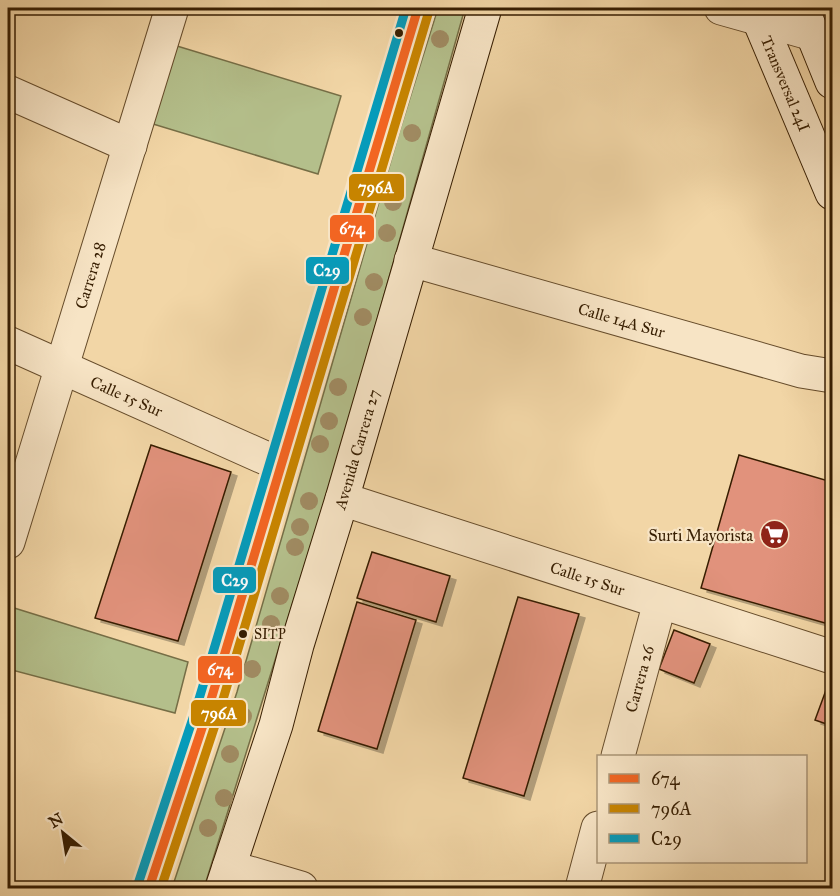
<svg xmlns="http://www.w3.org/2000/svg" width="840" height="896" font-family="'IM FELL Great Primer',serif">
  <defs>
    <filter id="shadow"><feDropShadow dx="6" dy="4" stdDeviation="0" flood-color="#0004"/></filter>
  </defs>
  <rect width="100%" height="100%" fill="#f2d6a6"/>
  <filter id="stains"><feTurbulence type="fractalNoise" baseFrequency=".00333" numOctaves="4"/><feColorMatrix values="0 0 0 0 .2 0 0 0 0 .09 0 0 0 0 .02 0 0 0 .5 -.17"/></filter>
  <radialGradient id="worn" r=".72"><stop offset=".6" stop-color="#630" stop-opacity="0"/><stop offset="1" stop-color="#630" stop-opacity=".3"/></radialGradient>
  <!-- green -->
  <g fill="#b4bf8b" stroke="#766e46" stroke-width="1.5">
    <path d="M 438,8 L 465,8 L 339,455 L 204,888 L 172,888 L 237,692 L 399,133 Z"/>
    <path d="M 177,46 L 341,96 L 318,174 L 153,124 Z"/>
    <path d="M 11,607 L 188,662 L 175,713 L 8,669 L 8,619 Z"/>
  </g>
  <!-- building -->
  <g fill="#e1927b" stroke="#371e02" stroke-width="1.5" filter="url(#shadow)">
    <path d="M 151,445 L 231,472 L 178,641 L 95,618 Z"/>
    <path d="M 739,455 L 832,482 L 832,625 L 701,588 Z"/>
    <path d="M 372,552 L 450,576 L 436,622 L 357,598 Z"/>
    <path d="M 518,597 L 579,614 L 524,796 L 463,778 Z"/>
    <path d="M 357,602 L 416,620 L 377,749 L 318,731 Z"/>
    <path d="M 674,630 L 710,644 L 694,683 L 659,669 Z"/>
    <path d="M 829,682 L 832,683 L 832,726 L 815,720 Z"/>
  </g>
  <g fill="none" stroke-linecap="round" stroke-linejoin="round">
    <defs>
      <g id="street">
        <path d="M 721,8 L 813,34 L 832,46"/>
        <path d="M 8,92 L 130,146"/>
        <path id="s1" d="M 411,260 L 801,371 L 832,376"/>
        <path id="s2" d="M 8,343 L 281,465"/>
        <path id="s3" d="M 342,499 L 832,657"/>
        <path id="s4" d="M 8,542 L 172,8"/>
        <path id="s5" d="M 618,756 L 660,602"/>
        <path d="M 229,867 L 301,888"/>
        <path d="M 582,888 L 598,828"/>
      </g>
      <g id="secondary">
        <path id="s6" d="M 754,8 L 832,193"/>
        <path d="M 802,8 L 832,82"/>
        <path d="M 149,888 L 207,713 L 418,8"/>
        <path id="s7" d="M 222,888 L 276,725 L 297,645 L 342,499 L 485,8"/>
      </g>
    </defs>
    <!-- street casing -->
    <use href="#street" stroke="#664c2b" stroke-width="35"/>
    <!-- secondary casing -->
    <use href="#secondary" stroke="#371e02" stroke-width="35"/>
    <!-- street -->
    <use href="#street" stroke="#f7e4c5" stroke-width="33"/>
    <!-- secondary -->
    <use href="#secondary" stroke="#f7e4c5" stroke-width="33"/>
    <defs>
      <path id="bus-1" d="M 149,888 L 207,713 L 418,8"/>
      <path id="bus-2" d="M 161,888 L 218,716 L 429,11"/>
      <path id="bus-3" d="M 138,884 L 196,709 L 406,8"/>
    </defs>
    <!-- bus-1 casing -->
    <use href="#bus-1" stroke="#f7e4c5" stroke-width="14"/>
    <!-- bus-2 casing -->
    <use href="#bus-2" stroke="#f7e4c5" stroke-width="14"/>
    <!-- bus-3 casing -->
    <use href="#bus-3" stroke="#f7e4c5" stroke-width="14"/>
    <!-- bus-1 -->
    <use href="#bus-1" stroke="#f26522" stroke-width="9"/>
    <!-- bus-2 -->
    <use href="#bus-2" stroke="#c78400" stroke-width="9"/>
    <!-- bus-3 -->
    <use href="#bus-3" stroke="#069bba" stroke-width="9"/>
  </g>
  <!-- trees -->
  <g fill="#a08b62">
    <circle cx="440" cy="39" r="9"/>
    <circle cx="412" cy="133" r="9"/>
    <circle cx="393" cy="202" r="9"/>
    <circle cx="387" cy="233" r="9"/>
    <circle cx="374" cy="282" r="9"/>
    <circle cx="363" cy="317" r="9"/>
    <circle cx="338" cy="387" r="9"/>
    <circle cx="329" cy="421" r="9"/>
    <circle cx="320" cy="444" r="9"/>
    <circle cx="309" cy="501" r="9"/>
    <circle cx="300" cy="527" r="9"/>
    <circle cx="295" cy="547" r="9"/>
    <circle cx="280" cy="596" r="9"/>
    <circle cx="271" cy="624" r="9"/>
    <circle cx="252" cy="669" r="9"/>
    <circle cx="243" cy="716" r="9"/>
    <circle cx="230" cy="754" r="9"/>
    <circle cx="224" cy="798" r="9"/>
    <circle cx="208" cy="828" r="9"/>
  </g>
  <!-- icons -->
  <defs>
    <symbol id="supermarket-disc" viewBox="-11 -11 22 22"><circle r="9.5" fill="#8f2418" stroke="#f7e4c5"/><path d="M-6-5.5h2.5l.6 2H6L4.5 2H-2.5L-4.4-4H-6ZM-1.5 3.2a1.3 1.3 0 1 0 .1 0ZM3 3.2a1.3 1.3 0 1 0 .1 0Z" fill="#fff"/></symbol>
  </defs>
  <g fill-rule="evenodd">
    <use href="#supermarket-disc" x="758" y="518" width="33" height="33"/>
  </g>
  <!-- markers -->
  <g fill="#371e02" stroke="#f7e4c5" stroke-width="2">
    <circle cx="399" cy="33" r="5"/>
    <circle cx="243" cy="634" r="5"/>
  </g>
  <g text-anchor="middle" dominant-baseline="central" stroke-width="4.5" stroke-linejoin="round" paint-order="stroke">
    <!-- bus labels -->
    <g font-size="14" fill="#371e02" stroke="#f7e4c5" text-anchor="start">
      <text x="254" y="634">SITP</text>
    </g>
    <!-- street labels -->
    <g font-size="16" fill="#371e02" stroke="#f7e4c5">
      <text stroke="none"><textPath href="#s6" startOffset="82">Transversal 24I</textPath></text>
      <text stroke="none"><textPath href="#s4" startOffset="279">Carrera 28</textPath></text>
      <text stroke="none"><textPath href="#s1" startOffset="219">Calle 14A Sur</textPath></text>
      <text stroke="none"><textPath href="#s2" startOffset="130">Calle 15 Sur</textPath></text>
      <text stroke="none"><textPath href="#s7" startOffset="459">Avenida Carrera 27</textPath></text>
      <text stroke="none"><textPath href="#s3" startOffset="258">Calle 15 Sur</textPath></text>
      <text stroke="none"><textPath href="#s5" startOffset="80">Carrera 26</textPath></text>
    </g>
    <!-- poi labels -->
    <g font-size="16" fill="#371e02" stroke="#f7e4c5" text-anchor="end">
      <text x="753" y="535">Surti Mayorista</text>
    </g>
  </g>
  <g stroke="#f7e4c5" stroke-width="2">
    <rect x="348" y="173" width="57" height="29" rx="6" fill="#c78400"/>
    <rect x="329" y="214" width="46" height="29" rx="6" fill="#f26522"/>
    <rect x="305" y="256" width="45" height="29" rx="6" fill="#069bba"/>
    <rect x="212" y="566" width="45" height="28" rx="6" fill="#069bba"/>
    <rect x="197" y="655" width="46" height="29" rx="6" fill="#f26522"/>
    <rect x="190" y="699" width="57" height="28" rx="6" fill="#c78400"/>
  </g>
  <g font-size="16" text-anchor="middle" font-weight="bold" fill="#fff">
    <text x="376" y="193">796A</text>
    <text x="352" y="234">674</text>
    <text x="327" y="276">C29</text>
    <text x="235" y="586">C29</text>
    <text x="220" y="675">674</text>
    <text x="219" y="719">796A</text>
  </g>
  <!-- margin -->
  <rect width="840" height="896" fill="none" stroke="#f2d6a6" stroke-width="30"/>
  <rect x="9" y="9" width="822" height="878" fill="none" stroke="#371e02" stroke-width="3"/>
  <rect x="15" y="15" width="810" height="866" fill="none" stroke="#371e02" stroke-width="1.5"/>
  <!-- legend -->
  <rect x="597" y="755" width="210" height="108" fill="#f7e4c5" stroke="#aa9577" stroke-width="1.5"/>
  <rect x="609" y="774" width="30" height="9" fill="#f26522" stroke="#aa9577" stroke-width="1.5"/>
  <text x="651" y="785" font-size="18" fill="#371e02">674</text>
  <rect x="609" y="804" width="30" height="9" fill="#c78400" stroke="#aa9577" stroke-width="1.5"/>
  <text x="651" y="815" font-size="18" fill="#371e02">796A</text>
  <rect x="609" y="834" width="30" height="9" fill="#069bba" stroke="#aa9577" stroke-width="1.5"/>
  <text x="651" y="845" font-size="18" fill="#371e02">C29</text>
  <!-- north arrow -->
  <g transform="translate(63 833) rotate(330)" stroke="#f7e4c5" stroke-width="4.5" paint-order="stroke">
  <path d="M0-4.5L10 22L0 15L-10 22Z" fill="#371e02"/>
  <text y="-9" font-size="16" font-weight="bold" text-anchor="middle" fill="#371e02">N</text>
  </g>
  <rect width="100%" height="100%" filter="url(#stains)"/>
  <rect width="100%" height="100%" fill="url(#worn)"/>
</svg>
